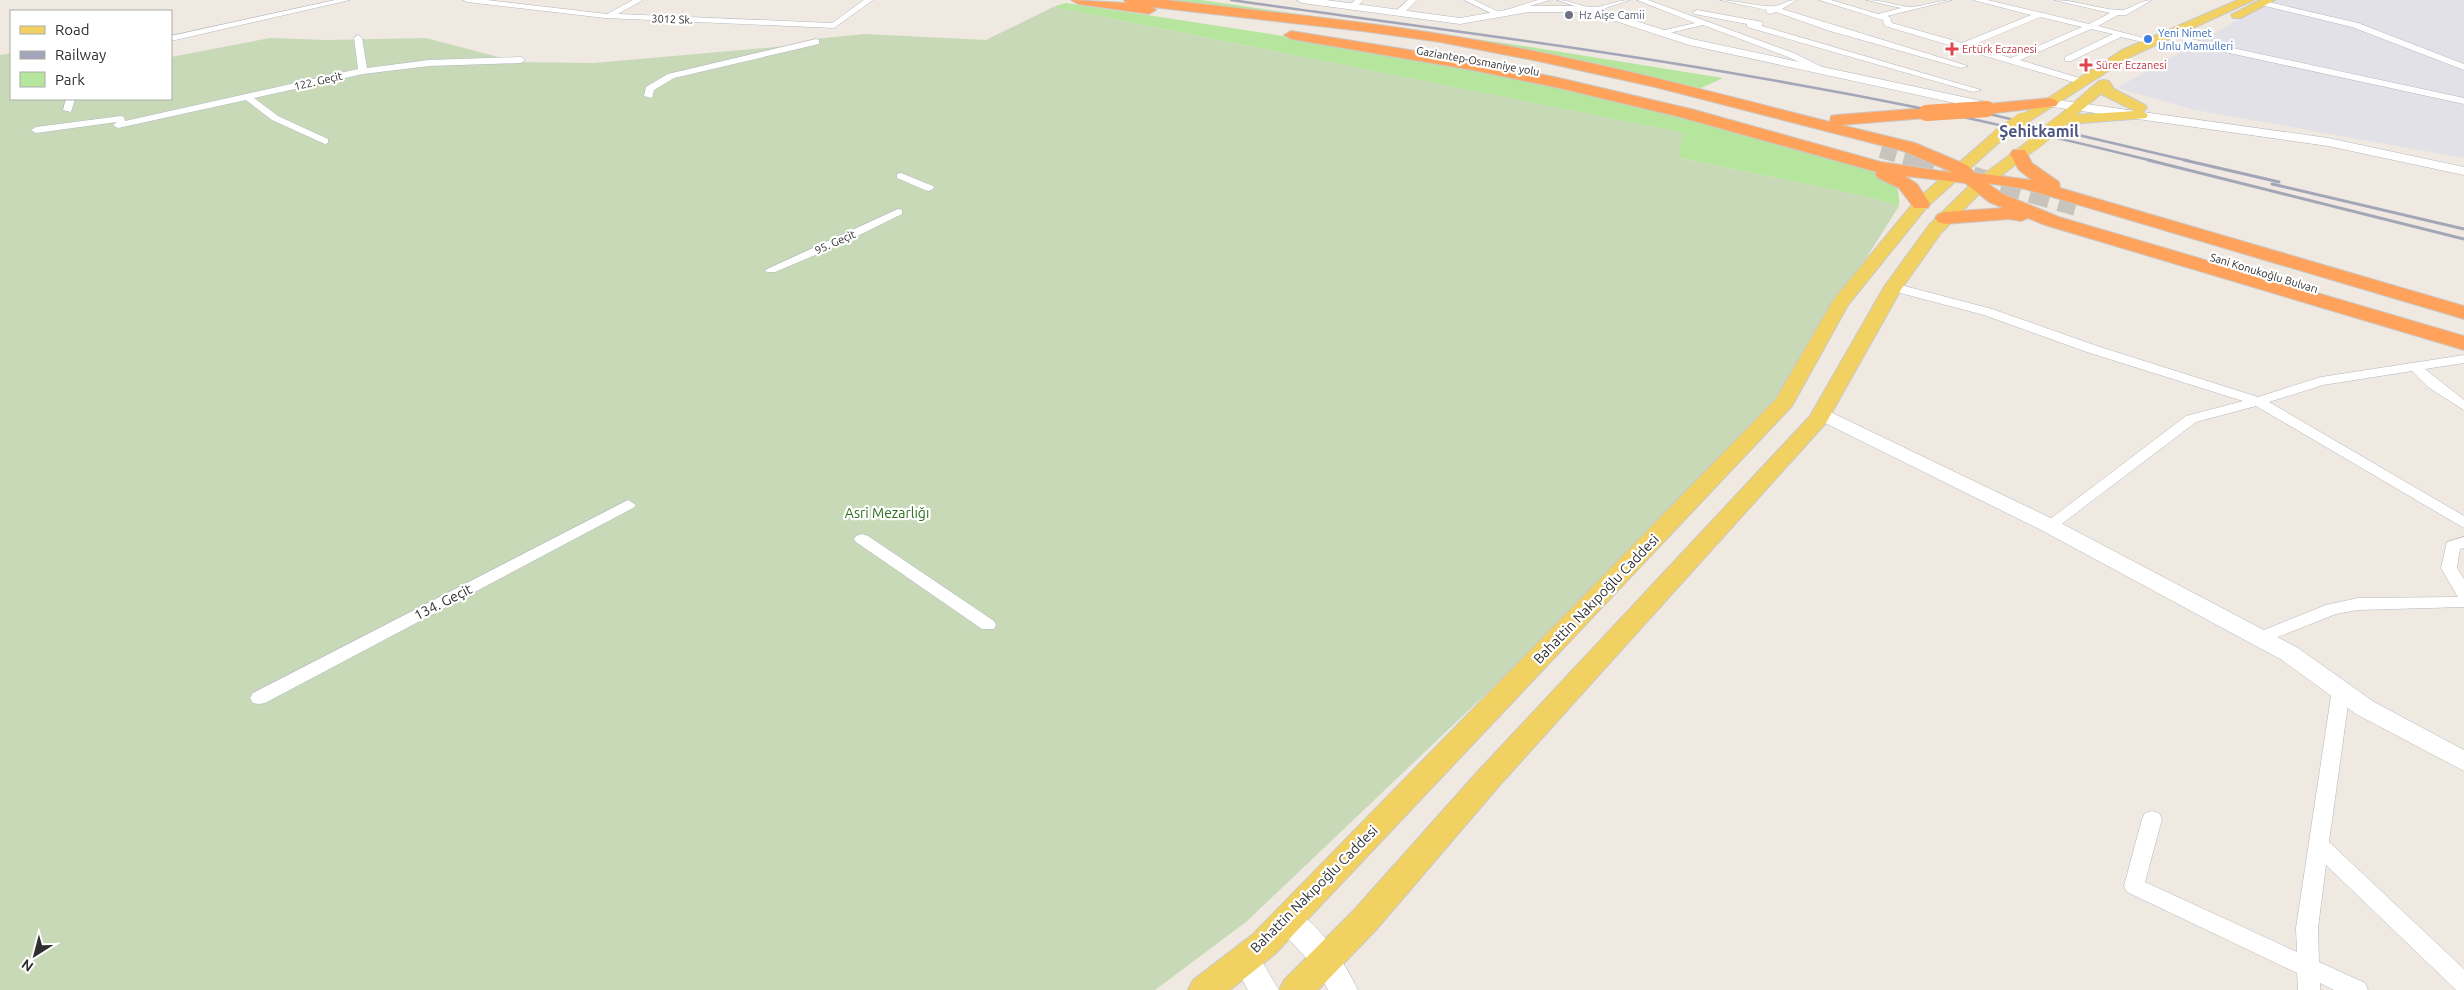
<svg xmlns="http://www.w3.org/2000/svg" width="2464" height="990" font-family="Ubuntu,sans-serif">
  <rect width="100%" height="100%" fill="#efe9e1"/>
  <!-- industrial -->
  <path fill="#e3e1e8" d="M 2273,0 L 2464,0 L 2464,158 L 2195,110 L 2117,88 Z"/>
  <!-- green -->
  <g fill="#b6e59e">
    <path d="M 1153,0 L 1200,0 L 1511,44 L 1723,78 L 1701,88 L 1538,54 Z"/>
    <path d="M 1065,3 C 1271,33 1479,65 1680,115 C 1745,130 1808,152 1871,171 C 1892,181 1900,180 1899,206 L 1864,196 L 1679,158 L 1682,133 L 1053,7 Z"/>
  </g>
  <!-- cemetery -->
  <path fill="#c8d9b8" d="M 1053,7 L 1683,133 L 1679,158 L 1864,196 L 1899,206 L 1774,405 L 1573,611 L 1246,922 L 1155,990 L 0,990 L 0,55 L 11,53 L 11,99 L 171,99 L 171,57 L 270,38 L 327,40 L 426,38 L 518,62 L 594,63 L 787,46 L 814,39 L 865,34 L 986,40 Z"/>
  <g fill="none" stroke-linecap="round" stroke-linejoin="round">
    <!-- highway-tunnel-far1 -->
    <path stroke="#c8c4bd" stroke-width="16" stroke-dasharray="16 8" stroke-linecap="butt" d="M 1881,150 L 1919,161"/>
    <!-- highway-tunnel -->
    <path stroke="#c8c4bd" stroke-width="20" stroke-dasharray="20 10" stroke-linecap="butt" d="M 1915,160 L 2076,206"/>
    <defs>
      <g id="street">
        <path d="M 335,0 L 350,0 L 171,41 L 171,36 Z"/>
        <path d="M 463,0 L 487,0 L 607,14 L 633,0 L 643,0 L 618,14 L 832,23 L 864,0 L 873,0 L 834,28 L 605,18 L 467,2 Z"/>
        <path d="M 1355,0 L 1363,0 L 1356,8 L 1350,8 L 1349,6 Z"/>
        <path d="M 1408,0 L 1417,0 L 1402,15 L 1396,15 L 1396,11 Z"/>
        <path d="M 1464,0 L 1474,0 L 1499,12 L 1538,0 L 1550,0 L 1497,16 Z"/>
        <path d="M 1557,0 C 1570,0 1580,7 1592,7 C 1602,8 1617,0 1630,0 L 1600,10 L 1602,12 L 1598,14 Z"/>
        <path d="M 1637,0 L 1648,0 L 1794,53 L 1828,70 L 1821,72 L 1788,57 L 1703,25 L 1661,35 L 1661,31 L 1695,23 Z"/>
        <path d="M 1720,0 C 1733,0 1767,8 1775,6 C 1783,5 1787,0 1797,0 L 1782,9 L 1968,66 L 1961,68 L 1830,31 L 1776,12 L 1770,14 L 1766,12 L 1767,10 Z"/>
        <path d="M 1819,0 L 1831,0 L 1878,14 L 1901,8 L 1866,0 C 1881,0 1895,5 1909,7 C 1916,8 1940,0 1952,0 L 1887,16 L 1890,17 L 1892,23 L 1962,43 L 2031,15 L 1973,0 L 1987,0 L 2089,24 L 2110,13 L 2054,0 C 2077,0 2097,9 2119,10 C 2129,11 2139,0 2152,0 L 2126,15 L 2118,15 L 2098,26 L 2155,41 L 2151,44 L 2121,37 L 2071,61 L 2065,61 L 2065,57 L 2113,34 L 2091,29 L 2020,60 L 2086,80 L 2086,84 L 2083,85 L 1885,26 L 1883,20 ZM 2040,17 L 2082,27 L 2011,58 L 1971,46 Z"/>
        <path d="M 2264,1 L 2358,23 L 2464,64 L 2464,70 L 2352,27 L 2261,5 L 2261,1 Z"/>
        <path d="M 1697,10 L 1763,22 L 1762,26 L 1981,90 L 1973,92 L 1747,27 L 1747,24 L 1694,14 L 1693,12 Z"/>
        <path d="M 358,35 L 362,38 L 367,68 L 429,60 L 521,57 L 525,60 L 521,63 L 429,66 L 363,74 L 254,98 L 278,116 L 328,139 L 328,143 L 325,144 L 272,120 L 246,100 L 118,128 L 113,125 L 117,122 L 36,133 L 31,130 L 36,127 L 121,116 L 124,117 L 125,121 L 358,69 L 354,38 Z"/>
        <path d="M 2186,38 L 2464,98 L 2464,104 L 2183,43 L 2183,39 Z"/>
        <path d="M 816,39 L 819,40 L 819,44 L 674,78 L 654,90 L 652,98 L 644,96 L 646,87 L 668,74 Z"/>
        <path d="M 66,99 L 75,99 L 71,112 L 63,110 Z"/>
        <path d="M 901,173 L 933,186 L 934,188 L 929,191 L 925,190 L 897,178 L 897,174 Z"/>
        <path d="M 898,209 L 902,210 L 902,214 L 839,245 L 775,272 L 767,272 L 765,270 Z"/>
        <path d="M 1893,283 L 1992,309 L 2097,346 L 2258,397 L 2321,377 L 2464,355 L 2464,363 L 2425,369 L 2464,400 L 2464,410 L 2428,387 L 2412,371 L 2323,385 L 2269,402 L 2464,516 L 2464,528 L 2256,406 L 2196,422 L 2055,529 L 2045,529 L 2042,526 L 2045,523 L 2186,416 L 2243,401 L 2087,352 L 1984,315 L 1889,290 L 1887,287 L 1889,284 Z"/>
        <path d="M 628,500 L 636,505 L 633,508 L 265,703 L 259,704 L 253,703 L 250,698 L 253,693 Z"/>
        <path d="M 862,534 L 868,536 L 994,621 L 996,625 L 994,629 L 982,629 L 856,542 L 854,539 L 856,536 Z"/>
        <path d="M 2464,537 L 2464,548 L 2460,549 L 2457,568 L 2464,579 L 2464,607 L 2358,610 L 2336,614 L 2260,644 L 2254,642 L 2251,638 L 2254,634 L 2326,605 L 2358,598 L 2458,597 L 2441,568 L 2447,542 Z"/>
        <path d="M 2341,684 L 2347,685 L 2350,690 L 2329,842 L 2464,969 L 2464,990 L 2456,990 L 2326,865 L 2318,928 L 2319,962 L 2365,983 L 2368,990 L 2334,990 L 2320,983 L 2320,990 L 2298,990 L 2297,973 L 2127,892 L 2124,886 L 2142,819 L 2145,813 L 2152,811 L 2159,813 L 2162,819 L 2145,882 L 2297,952 L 2296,928 L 2332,690 L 2335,685 Z"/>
      </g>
      <g id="secondary">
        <path d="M 1297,0 L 1326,0 L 1460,18 L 1529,6 L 1572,6 L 1598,9 L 1692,39 L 1996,104 L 2002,108 L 1996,112 L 1689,45 L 1597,15 L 1572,12 L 1529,12 L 1460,24 L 1302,3 Z"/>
        <path d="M 2050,99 L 2328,138 L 2464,167 L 2464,175 L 2328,146 L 2046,106 L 2044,103 L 2046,100 Z"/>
        <path d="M 1822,408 L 2057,521 L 2298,648 L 2374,702 L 2464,750 L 2464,771 L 2356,714 L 2282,660 L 2043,531 L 1815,418 L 1813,414 L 1815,410 Z"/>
        <path d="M 1287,907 C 1316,917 1345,963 1358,990 L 1328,990 L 1317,969 L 1277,927 L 1273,919 L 1277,911 Z"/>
        <path d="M 1245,946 L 1255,950 L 1279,990 L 1248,990 L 1231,959 L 1235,950 Z"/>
      </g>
      <g id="primary">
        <path d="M 2238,0 L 2254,0 L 2132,56 L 2028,122 L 2018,122 L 2016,119 L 2122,50 Z"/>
        <path d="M 2260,0 L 2275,0 L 2241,18 L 2233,18 L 2231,15 Z"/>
        <path d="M 2104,80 L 2109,81 L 2114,89 L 2145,105 L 2147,108 L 2143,111 L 2148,115 L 2146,118 L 2055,125 L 2053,122 L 2055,119 L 2099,81 ZM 2102,93 L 2103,95 L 2135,111 L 2076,115 Z"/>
        <path d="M 1998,132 L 2003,133 L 2005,136 L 2003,139 L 1927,207 L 1848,305 L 1792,406 L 1275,954 L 1230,990 L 1188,990 L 1193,980 L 1253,934 L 1776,399 L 1834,299 L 1915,201 L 1993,133 Z"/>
        <path d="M 2032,141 L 2037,142 L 2039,145 L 2037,148 L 1984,189 L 1941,233 L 1902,288 L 1826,423 L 1499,786 L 1376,930 L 1318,990 L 1279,990 L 1284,980 L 1354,910 L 1479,770 L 1810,416 L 1884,287 L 1929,225 L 1972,183 L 2027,142 Z"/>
      </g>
      <g id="highway">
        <path d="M 1071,0 L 1126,3 L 1124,0 L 1166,0 C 1257,11 1349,19 1440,34 C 1572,55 1701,89 1830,122 L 1831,116 L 1837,115 L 1926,108 L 1932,109 L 1934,113 L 1932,117 L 1926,118 L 1841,125 L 1915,143 L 1967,165 L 1975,173 L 2032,180 L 2019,170 L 2010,154 L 2013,150 L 2025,150 L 2032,163 L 2059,182 L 2060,188 L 2464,306 L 2464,319 L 2025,189 L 1987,183 L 2003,194 L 2059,217 L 2464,336 L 2464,350 L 2045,225 L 2028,218 L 2021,221 L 2009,219 L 1945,224 L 1938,222 L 1935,218 L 1938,214 L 1945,212 L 2003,208 L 1989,202 L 1965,183 L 1905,176 L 1917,184 L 1930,204 L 1928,208 L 1914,208 L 1899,188 L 1878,178 L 1875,174 L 1877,172 L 1680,117 L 1559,88 L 1472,70 L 1291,39 L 1284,35 L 1291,31 L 1472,60 L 1559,78 L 1691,109 L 1881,162 L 1954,173 L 1903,151 L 1655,87 L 1538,61 L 1440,42 L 1362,31 L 1152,7 L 1156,10 L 1149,14 L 1078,4 Z"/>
        <path d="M 2050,98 L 2056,100 L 2058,103 L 2056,106 L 1987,114 L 1981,112 L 1979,109 L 1981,106 L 1987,104 Z"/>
      </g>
    </defs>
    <!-- street casing -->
    <use href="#street" stroke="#b4b7c1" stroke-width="1"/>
    <!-- secondary casing -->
    <use href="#secondary" stroke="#b4b7c1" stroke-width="1"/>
    <!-- primary casing -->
    <use href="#primary" stroke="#c9c9c9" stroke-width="2"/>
    <!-- highway casing -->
    <use href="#highway" stroke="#c9c9c9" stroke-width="2"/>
    <!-- street -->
    <use href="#street" fill="#fff" fill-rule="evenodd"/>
    <!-- secondary -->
    <use href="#secondary" fill="#fff" fill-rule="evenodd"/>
    <!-- primary -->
    <use href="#primary" fill="#f2d163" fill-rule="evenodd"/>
    <!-- highway -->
    <use href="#highway" fill="#ffa35c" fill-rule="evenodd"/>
    <!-- rail-far1 -->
    <g stroke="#a3a6b8" stroke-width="2.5">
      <path d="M 1231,0 C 1421,27 1611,50 1799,85 C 1918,106 2036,132 2153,161"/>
      <path d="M 1989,114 L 2189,161"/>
    </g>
    <!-- rail -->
    <g stroke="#a3a6b8" stroke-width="3">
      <path d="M 2148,160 L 2464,239"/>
      <path d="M 2184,160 L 2279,182"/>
      <path d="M 2272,184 L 2464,229"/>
    </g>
    <defs>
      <g id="primary-bridge">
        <path d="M 1998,136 L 2023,119"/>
        <path d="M 2032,145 L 2060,122"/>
      </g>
      <path id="highway-bridge" d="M 1926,113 L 1987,109"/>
    </defs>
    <!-- primary-bridge casing -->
    <use href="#primary-bridge" stroke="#c9c9c9" stroke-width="14" stroke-linecap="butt"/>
    <!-- highway-bridge casing -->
    <use href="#highway-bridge" stroke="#c9c9c9" stroke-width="16" stroke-linecap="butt"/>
    <!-- primary-bridge -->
    <use href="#primary-bridge" stroke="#f2d163" stroke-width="13"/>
    <!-- highway-bridge -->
    <use href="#highway-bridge" stroke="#ffa35c" stroke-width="16"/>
  </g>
  <!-- markers -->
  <circle fill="#6b7280" stroke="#fff" stroke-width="2" cx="1569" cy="15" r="5"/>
  <circle fill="#3f7fe0" stroke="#fff" stroke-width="2" cx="2148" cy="39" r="5"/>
  <g fill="#e0444e" stroke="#fff" stroke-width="2">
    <path d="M1949.5 41.5h5v5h5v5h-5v5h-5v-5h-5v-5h5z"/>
    <path d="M2083.5 57.5h5v5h5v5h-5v5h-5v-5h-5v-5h5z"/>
  </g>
  <g text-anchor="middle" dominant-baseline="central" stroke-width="4.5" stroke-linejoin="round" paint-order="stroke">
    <!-- far-worship labels -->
    <g font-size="11" fill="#5b616d" stroke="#fff" text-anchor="start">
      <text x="1579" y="15">Hz Aişe Camii</text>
    </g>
    <!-- far-street labels -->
    <g font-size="11" fill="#2e2e2e" stroke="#fff">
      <text transform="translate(672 19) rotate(2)">3012 Sk.</text>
      <text transform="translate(1478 61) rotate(10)">Gaziantep-Osmaniye yolu</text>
      <text transform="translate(318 81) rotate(-13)">122. Geçit</text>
      <text transform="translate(835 242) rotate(-24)">95. Geçit</text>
      <text transform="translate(2264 273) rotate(17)">Sani Konukoğlu Bulvarı</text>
    </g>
    <!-- far-shop labels -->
    <g font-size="11" fill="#366cbe" stroke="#fff" text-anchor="start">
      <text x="2158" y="33">Yeni Nimet<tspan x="2158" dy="13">Unlu Mamulleri</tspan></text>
    </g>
    <!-- far-health labels -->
    <g font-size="11" fill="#be3a42" stroke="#fff" text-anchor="start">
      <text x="1962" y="49">Ertürk Eczanesi</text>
      <text x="2096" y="65">Sürer Eczanesi</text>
    </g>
    <!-- park labels -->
    <g font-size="14" fill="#2c6e1b" stroke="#fff">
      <text x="887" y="513">Asri Mezarlığı</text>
    </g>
    <!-- street labels -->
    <g font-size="14" fill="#2e2e2e" stroke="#fff">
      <text transform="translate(1596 599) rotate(-46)">Bahattin Nakıpoğlu Caddesi</text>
      <text transform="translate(443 602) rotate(-27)">134. Geçit</text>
      <text transform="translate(1314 889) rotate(-45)">Bahattin Nakıpoğlu Caddesi</text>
    </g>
    <!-- far-district labels -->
    <g font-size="16" font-weight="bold" fill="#4d5680" stroke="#fff">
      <text x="2039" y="131">Şehitkamil</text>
    </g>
  </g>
  <!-- legend -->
  <rect x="10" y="10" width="162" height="90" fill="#ffffff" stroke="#ababab"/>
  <rect x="20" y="26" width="25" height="8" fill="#f2d163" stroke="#ababab"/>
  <text x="55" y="35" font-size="15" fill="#2e2e2e">Road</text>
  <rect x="20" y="51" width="25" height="8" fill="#a3a6b8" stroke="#ababab"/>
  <text x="55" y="60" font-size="15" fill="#2e2e2e">Railway</text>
  <rect x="20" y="72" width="25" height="15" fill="#b6e59e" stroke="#ababab"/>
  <text x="55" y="85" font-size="15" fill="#2e2e2e">Park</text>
  <!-- north arrow -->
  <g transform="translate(35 955) rotate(216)" stroke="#ffffff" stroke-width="4" paint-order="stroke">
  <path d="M0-4L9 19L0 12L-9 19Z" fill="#2e2e2e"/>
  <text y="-8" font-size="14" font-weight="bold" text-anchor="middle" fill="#2e2e2e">N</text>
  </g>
</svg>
